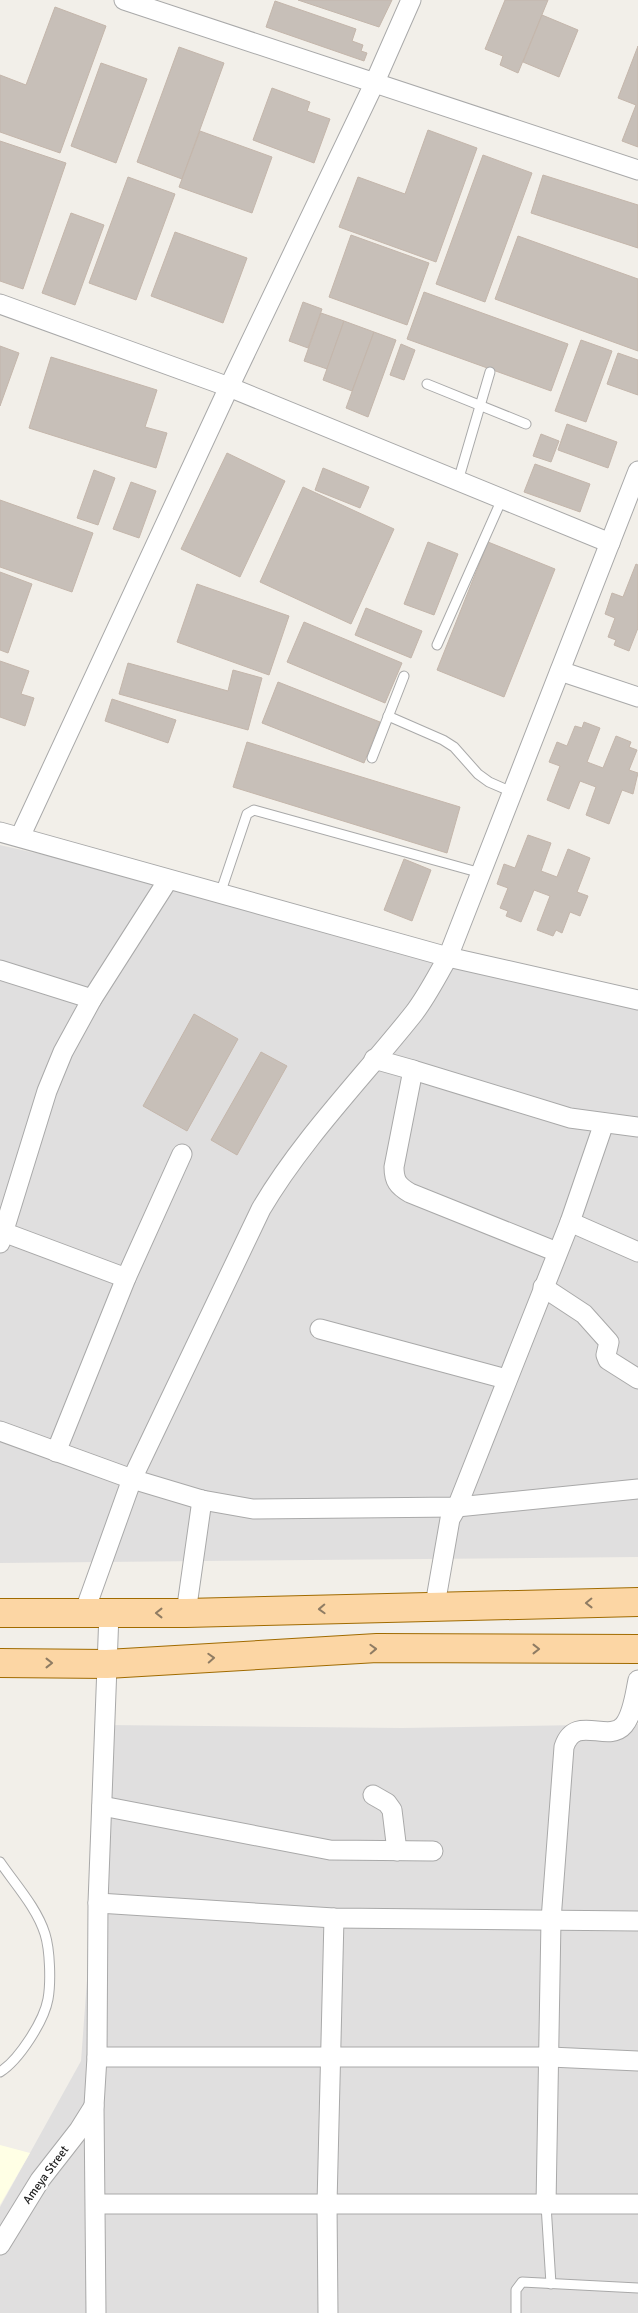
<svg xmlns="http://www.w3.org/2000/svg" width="638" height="2313" font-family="Signika,sans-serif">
  <rect width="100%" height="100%" fill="#f2efe9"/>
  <!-- residential -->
  <g fill="#e0dfdf">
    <path d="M 0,845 L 638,990 L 638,1557 L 0,1563 Z"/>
    <path d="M 638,1724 L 638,2313 L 0,2313 L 0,2207 L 81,2061 L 106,1725 L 402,1728 Z"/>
  </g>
  <!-- education -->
  <path fill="#ffffe5" d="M 0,2145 L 30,2153 L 0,2205 Z"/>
  <!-- building -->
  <g fill="#c7bfb8" stroke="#c4b6ab">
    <path d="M 298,0 L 392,0 L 379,27 Z"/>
    <path d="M 505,0 L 548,0 L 518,73 L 500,65 L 503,56 L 485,49 Z"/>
    <path d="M 275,1 L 356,29 L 352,41 L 363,45 L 361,51 L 367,53 L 364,61 L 266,27 Z"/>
    <path d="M 55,7 L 106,26 L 60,153 L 0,132 L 0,75 L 26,85 Z"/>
    <path d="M 542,15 L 578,30 L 559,77 L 523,62 Z"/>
    <path d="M 638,46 L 638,147 L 622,141 L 636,105 L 618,98 Z"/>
    <path d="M 179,47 L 224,63 L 182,179 L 137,162 Z"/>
    <path d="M 101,63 L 147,79 L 116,163 L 71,146 Z"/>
    <path d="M 272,88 L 310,102 L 307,111 L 330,119 L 314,163 L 253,140 Z"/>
    <path d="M 428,130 L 477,148 L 436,262 L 339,227 L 358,177 L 405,194 Z"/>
    <path d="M 200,131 L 272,157 L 252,213 L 179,187 Z"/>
    <path d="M 0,141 L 66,163 L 23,289 L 0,281 Z"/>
    <path d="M 483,155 L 532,173 L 485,302 L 436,284 Z"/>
    <path d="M 543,175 L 638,205 L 638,248 L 531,213 Z"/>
    <path d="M 128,177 L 175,194 L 136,300 L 89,283 Z"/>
    <path d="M 71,213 L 104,225 L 75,305 L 42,293 Z"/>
    <path d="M 175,232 L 247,258 L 223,323 L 151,296 Z"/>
    <path d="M 351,235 L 429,263 L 407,325 L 329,297 Z"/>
    <path d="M 518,236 L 638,279 L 638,351 L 495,299 Z"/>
    <path d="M 424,292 L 568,344 L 551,391 L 407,339 Z"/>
    <path d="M 303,302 L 322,309 L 308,348 L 289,341 Z"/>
    <path d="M 321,313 L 344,321 L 327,369 L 304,361 Z"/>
    <path d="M 344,321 L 374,332 L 352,391 L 323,380 Z"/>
    <path d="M 374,332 L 396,340 L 368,417 L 346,408 Z"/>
    <path d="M 581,340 L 612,351 L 586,422 L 555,411 Z"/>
    <path d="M 401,344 L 415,350 L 404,380 L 390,375 Z"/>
    <path d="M 0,346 L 19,353 L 0,406 Z"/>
    <path d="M 618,353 L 638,360 L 638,395 L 607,384 Z"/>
    <path d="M 51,357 L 157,390 L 145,427 L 167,433 L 156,468 L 29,428 Z"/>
    <path d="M 567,424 L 617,442 L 608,468 L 558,450 Z"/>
    <path d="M 541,434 L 559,441 L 551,462 L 533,456 Z"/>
    <path d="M 227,453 L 285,481 L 240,577 L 181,549 Z"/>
    <path d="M 535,464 L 590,484 L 580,512 L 524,492 Z"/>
    <path d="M 323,468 L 369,487 L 360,508 L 315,490 Z"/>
    <path d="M 94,470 L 115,478 L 98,525 L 77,518 Z"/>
    <path d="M 131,482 L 156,491 L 139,538 L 113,529 Z"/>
    <path d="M 303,487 L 394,529 L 351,624 L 260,582 Z"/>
    <path d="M 0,500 L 93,533 L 72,592 L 0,567 Z"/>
    <path d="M 428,542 L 458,554 L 434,615 L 404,604 Z"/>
    <path d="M 488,542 L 555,569 L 504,697 L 437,670 Z"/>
    <path d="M 636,564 L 638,565 L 638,628 L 629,651 L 614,645 L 616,640 L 608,637 L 615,618 L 605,614 L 612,593 L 623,597 Z"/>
    <path d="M 0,572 L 32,584 L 8,653 L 0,650 Z"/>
    <path d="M 197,584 L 289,616 L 269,675 L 177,642 Z"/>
    <path d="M 366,608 L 422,631 L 411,658 L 355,635 Z"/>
    <path d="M 304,622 L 402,663 L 385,703 L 287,662 Z"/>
    <path d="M 0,661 L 29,671 L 21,694 L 34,698 L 25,726 L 0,717 Z"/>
    <path d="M 128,663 L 228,691 L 233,670 L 262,678 L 248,730 L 119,694 Z"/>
    <path d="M 278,682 L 380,722 L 364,763 L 262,723 Z"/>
    <path d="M 112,699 L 176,720 L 168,743 L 105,721 Z"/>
    <path d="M 584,722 L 600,728 L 587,762 L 603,768 L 616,736 L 631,742 L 629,747 L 637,750 L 629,770 L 638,773 L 633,794 L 622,790 L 609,824 L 586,815 L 596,787 L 580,781 L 569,809 L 547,800 L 560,766 L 549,762 L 557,742 L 567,746 L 575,726 L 582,728 Z"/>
    <path d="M 247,742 L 460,807 L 447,853 L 233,787 Z"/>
    <path d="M 528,835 L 551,843 L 541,871 L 557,877 L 568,849 L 590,858 L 577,892 L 588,896 L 580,916 L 570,912 L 562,933 L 556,930 L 553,936 L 537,930 L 550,896 L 534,890 L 521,922 L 506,916 L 508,911 L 500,908 L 508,888 L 497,884 L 504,864 L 515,868 Z"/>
    <path d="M 404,859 L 431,870 L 412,921 L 384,910 Z"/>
    <path d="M 194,1014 L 238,1039 L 187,1131 L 143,1106 Z"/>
    <path d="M 261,1052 L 287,1066 L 237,1155 L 211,1140 Z"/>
  </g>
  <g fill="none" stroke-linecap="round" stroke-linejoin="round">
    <defs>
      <g id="lane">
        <path d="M 427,384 L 526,424"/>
        <path d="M 458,481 L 490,372"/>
        <path d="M 437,645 L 502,499"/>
        <path d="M 388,716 L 443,740 L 454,747 L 478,774 L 489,782 L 512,792"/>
        <path d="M 372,758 L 404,676"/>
        <path d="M 220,894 L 247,814 L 254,810 L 481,873"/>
        <path d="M 0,1862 C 15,1884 37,1908 45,1934 C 50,1950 51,1982 48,1999 C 44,2021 19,2060 0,2072"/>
        <path d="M 546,2205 L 551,2284"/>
        <path d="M 516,2313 L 516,2290 L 522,2282 L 638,2288"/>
      </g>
      <g id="street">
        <path d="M 124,0 L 638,170"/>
        <path d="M 0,304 L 229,387 L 610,543"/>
        <path d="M 560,671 L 638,697"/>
        <path d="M 0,832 L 448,957 L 638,1000"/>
        <path d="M 20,837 L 229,387 L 374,84 L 411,0"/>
        <path d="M 0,970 L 92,999"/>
        <path d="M 374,1059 L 413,1070 L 394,1167 C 394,1181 398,1186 410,1193 L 557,1252"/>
        <path d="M 413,1070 L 570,1118 L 638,1127"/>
        <path d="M 570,1222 L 638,1252"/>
        <path d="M 3,1232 L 126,1278"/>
        <path d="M 0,1243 L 47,1091 L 63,1052 L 92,999 L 168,880"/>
        <path d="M 543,1287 L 584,1314 L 609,1342 L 606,1355 L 608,1360 L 638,1379"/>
        <path d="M 320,1329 L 506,1379"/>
        <path d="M 0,1431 L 132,1479 L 202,1500 L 253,1509 L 457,1507 L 638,1489"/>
        <path d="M 56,1452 L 126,1278 L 182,1154"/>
        <path d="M 435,1605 L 450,1519 L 457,1507 L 570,1222 L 604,1123"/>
        <path d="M 84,1613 L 132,1479 L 261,1209 C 302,1139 364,1076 414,1013 C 427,996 437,976 448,957 L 638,471"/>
        <path d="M 186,1613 L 202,1500"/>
        <path d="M 373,1795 L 387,1803 L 392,1810 L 397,1851"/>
        <path d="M 102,1806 L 330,1850 L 433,1851"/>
        <path d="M 98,1903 L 334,1918 L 638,1921"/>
        <path d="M 97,2057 L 550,2057 L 638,2061"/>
        <path d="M 96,2204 L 638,2204"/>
        <path d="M 546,2205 L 551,1920 L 564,1747 C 575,1713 608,1744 624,1725 C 633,1714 635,1694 638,1680"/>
        <path d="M 0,2245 L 40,2180 L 79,2130 L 94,2106"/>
        <path d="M 96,2313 L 94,2106 L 97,2057 L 98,1903 L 109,1613"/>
        <path d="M 328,2313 L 327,2204 L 334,1918"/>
      </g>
      <g id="primary">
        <path d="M 0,1613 L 186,1613 L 638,1602"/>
        <path d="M 0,1663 L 107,1664 L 377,1648 L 638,1649"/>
      </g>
    </defs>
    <!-- lane casing -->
    <use href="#lane" stroke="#a9a9a9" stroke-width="11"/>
    <!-- street casing -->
    <use href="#street" stroke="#a9a9a9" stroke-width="21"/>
    <!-- primary casing -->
    <use href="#primary" stroke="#a06b00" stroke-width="30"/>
    <!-- lane -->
    <use href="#lane" stroke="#fff" stroke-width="9"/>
    <!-- street -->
    <use href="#street" stroke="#fff" stroke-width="19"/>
    <!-- primary -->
    <use href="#primary" stroke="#fcd6a4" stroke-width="28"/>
  </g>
  <!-- one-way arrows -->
  <defs><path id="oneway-chevron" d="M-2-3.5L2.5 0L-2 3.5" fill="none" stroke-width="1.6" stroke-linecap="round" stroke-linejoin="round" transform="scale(1.25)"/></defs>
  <g stroke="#8f7c63">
    <use href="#oneway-chevron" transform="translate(589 1603) rotate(179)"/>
    <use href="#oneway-chevron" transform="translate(322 1609) rotate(178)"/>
    <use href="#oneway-chevron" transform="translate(159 1613) rotate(180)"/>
    <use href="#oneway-chevron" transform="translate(373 1649) rotate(-2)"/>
    <use href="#oneway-chevron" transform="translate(536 1649)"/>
    <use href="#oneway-chevron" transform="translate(211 1658) rotate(-3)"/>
    <use href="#oneway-chevron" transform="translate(49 1663)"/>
  </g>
  <g text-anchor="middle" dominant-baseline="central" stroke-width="5" stroke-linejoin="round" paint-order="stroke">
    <!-- street labels -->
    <g font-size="12" fill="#222" stroke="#fff">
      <text transform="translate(46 2175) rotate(-54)">Ameya Street</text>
    </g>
  </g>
</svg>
